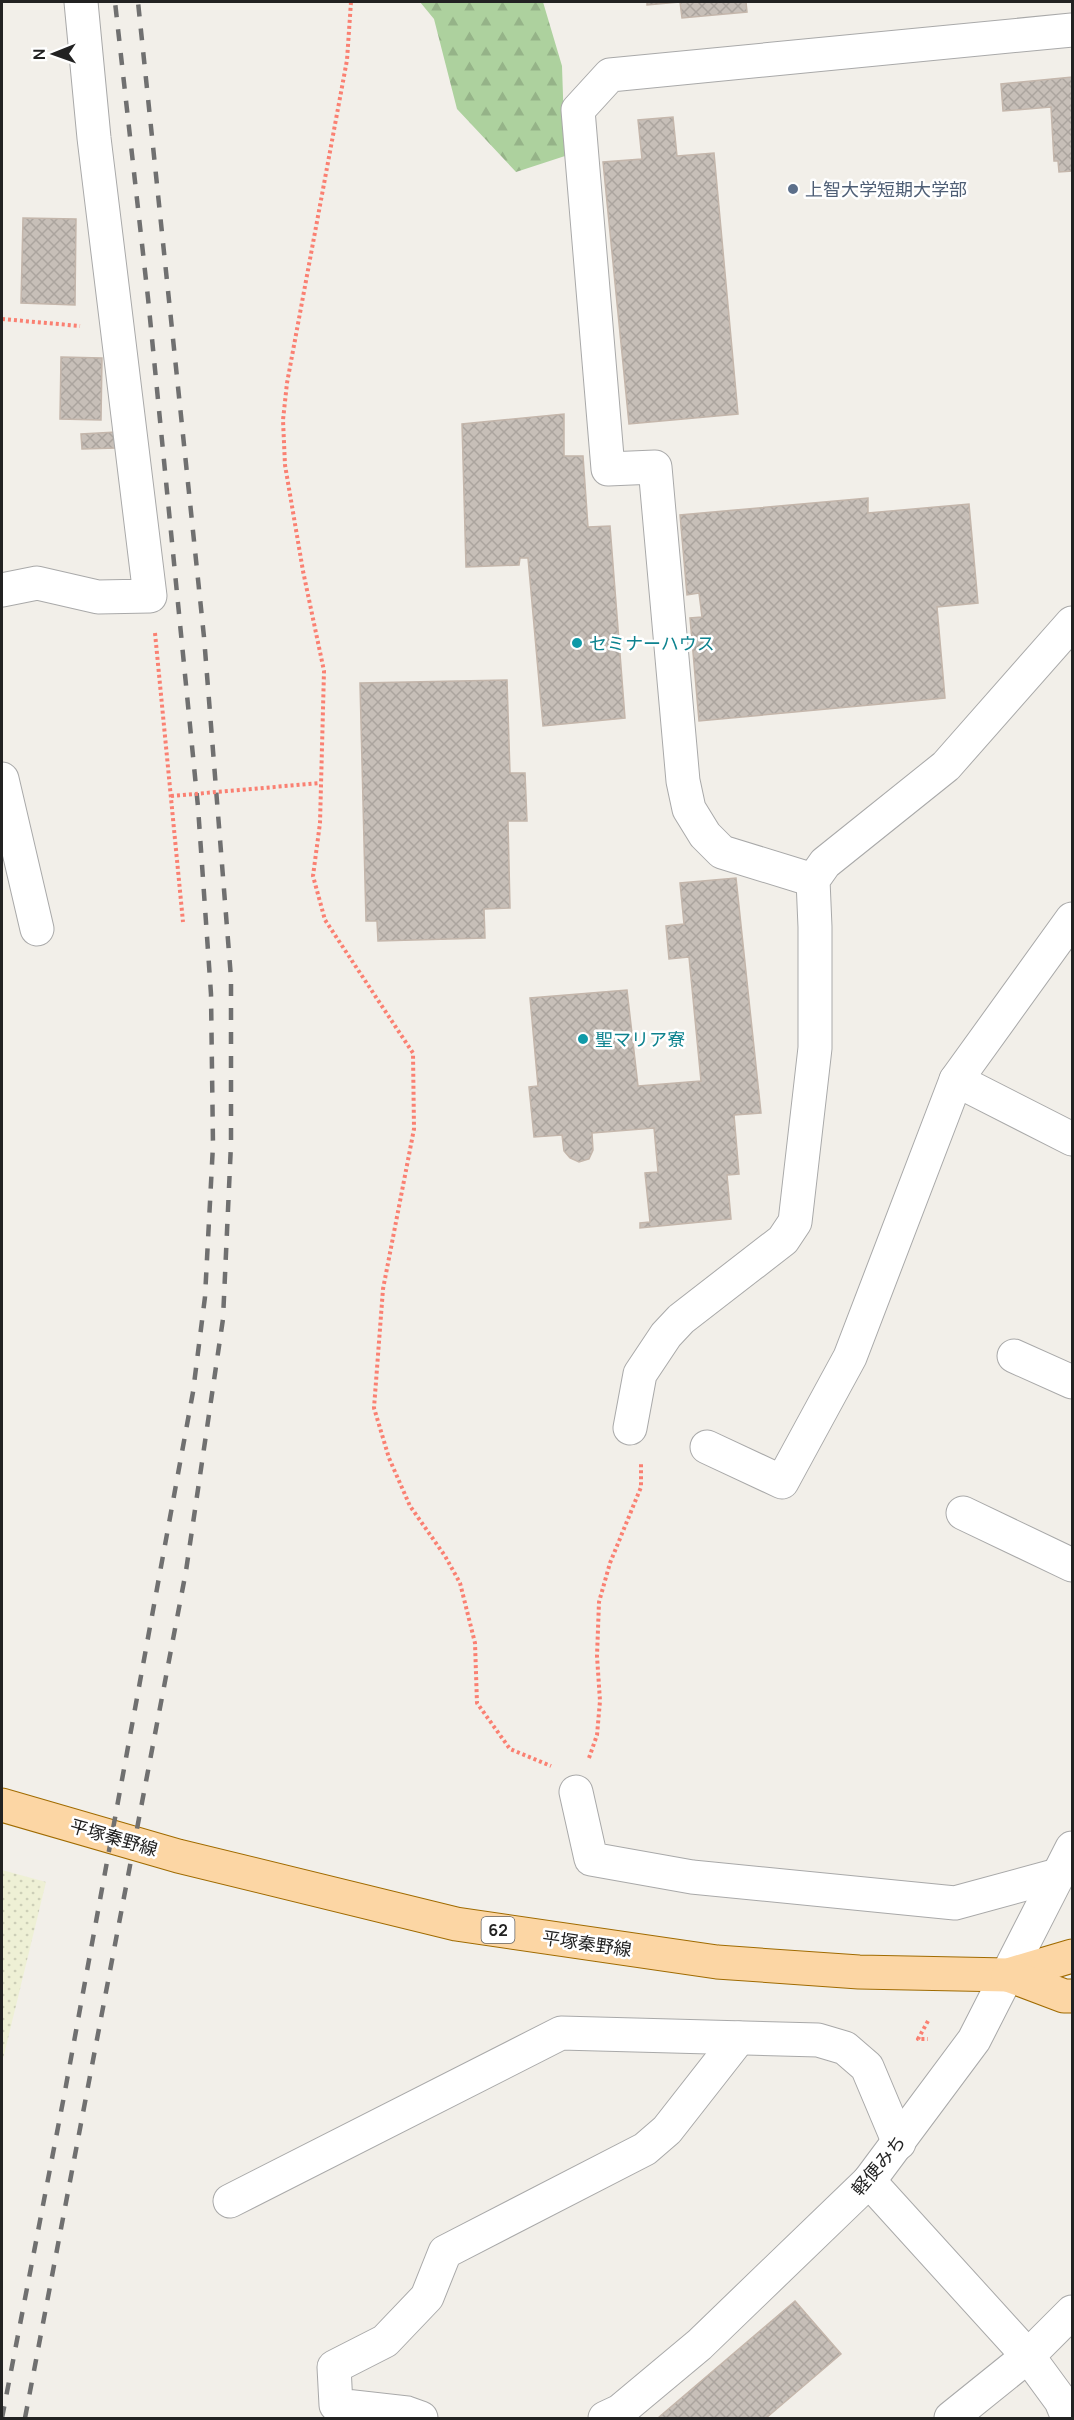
<svg xmlns="http://www.w3.org/2000/svg" width="1074" height="2420" font-family="Manrope,'Noto Sans JP',sans-serif">
  <defs>
    <pattern id="farmland-dots" width="8" height="8" patternUnits="userSpaceOnUse" patternTransform="scale(1.5)"><rect width="8" height="8" fill="#eef0d5"/><path d="M2 2h.1M6 6h.1" fill="none" stroke="#ccceb7" stroke-width="1.8" stroke-linecap="round"/></pattern>
    <pattern id="forest-firs" width="22" height="20" patternUnits="userSpaceOnUse" patternTransform="scale(1.5)"><rect width="22" height="20" fill="#add19e"/><path d="M5 1l3.5 6h-7zM16 11l3.5 6h-7z" fill="#95b388"/></pattern>
    <pattern id="building-cross-hatch" width="8" height="8" patternUnits="userSpaceOnUse" patternTransform="scale(1.5)"><rect width="8" height="8" fill="#c7bfb8"/><path d="M0 0l8 8M0 8l8-8" fill="none" stroke="#aba49e"/></pattern>
  </defs>
  <rect width="100%" height="100%" fill="#f2efe9"/>
  <!-- farmland -->
  <path fill="url(#farmland-dots)" d="M 2,1870 L 46,1882 L 2,2063 Z"/>
  <!-- forest -->
  <path fill="url(#forest-firs)" d="M 420,2 L 543,2 L 562,66 L 565,156 L 516,172 L 457,109 L 434,19 Z"/>
  <!-- building -->
  <g fill="url(#building-cross-hatch)" stroke="#c4b6ab" stroke-width="1.5">
    <path d="M 647,2 L 746,2 L 747,12 L 682,18 L 680,2 L 647,5 Z"/>
    <path d="M 1072,77 L 1072,171 L 1059,172 L 1058,161 L 1054,161 L 1051,107 L 1003,111 L 1001,84 Z"/>
    <path d="M 673,117 L 677,156 L 714,153 L 738,414 L 629,424 L 603,162 L 642,159 L 638,120 Z"/>
    <path d="M 23,218 L 76,219 L 75,305 L 21,303 Z"/>
    <path d="M 61,357 L 102,358 L 101,420 L 60,419 Z"/>
    <path d="M 564,414 L 564,456 L 583,456 L 588,527 L 610,526 L 625,718 L 543,726 L 528,558 L 520,558 L 519,565 L 466,567 L 462,424 Z"/>
    <path d="M 116,432 L 116,448 L 82,449 L 81,434 Z"/>
    <path d="M 868,498 L 868,513 L 969,504 L 978,603 L 937,607 L 945,698 L 699,721 L 690,618 L 702,617 L 699,593 L 687,595 L 680,515 Z"/>
    <path d="M 507,680 L 510,773 L 525,773 L 527,821 L 508,821 L 510,908 L 484,909 L 485,938 L 378,941 L 377,921 L 366,921 L 360,683 Z"/>
    <path d="M 736,878 L 761,1113 L 734,1115 L 739,1174 L 727,1175 L 731,1219 L 640,1228 L 640,1223 L 650,1222 L 645,1173 L 658,1172 L 654,1128 L 592,1133 L 593,1150 L 589,1159 L 579,1162 L 570,1158 L 564,1151 L 562,1135 L 534,1137 L 529,1087 L 538,1086 L 530,998 L 627,990 L 638,1086 L 701,1081 L 689,957 L 669,959 L 666,926 L 684,924 L 680,883 Z"/>
    <path d="M 795,2301 L 841,2354 L 766,2418 L 658,2418 Z"/>
  </g>
  <g fill="none" stroke-linecap="round" stroke-linejoin="round">
    <defs>
      <g id="minor">
        <path d="M 2,590 L 37,583 L 98,597 L 150,596 L 94,138 L 81,2"/>
        <path d="M 2,779 L 37,929"/>
        <path d="M 813,880 L 722,852 L 705,835 L 689,809 L 683,781 L 655,467 L 608,469 L 578,110 L 610,75 L 1072,30"/>
        <path d="M 956,1080 L 1072,1139"/>
        <path d="M 1014,1356 L 1072,1382"/>
        <path d="M 630,1428 L 640,1374 L 666,1335 L 681,1319 L 783,1240 L 795,1222 L 815,1048 L 815,927 L 813,880 L 825,863 L 946,766 L 1072,623"/>
        <path d="M 707,1447 L 782,1482 L 850,1357 L 956,1080 L 1072,919"/>
        <path d="M 963,1513 L 1072,1565"/>
        <path d="M 576,1792 L 591,1859 L 692,1877 L 955,1903 L 1058,1875"/>
        <path d="M 869,2181 L 1028,2356 L 1061,2401 L 1068,2418"/>
        <path d="M 230,2201 L 561,2033 L 818,2040 L 845,2048 L 867,2067 L 899,2143"/>
        <path d="M 421,2418 L 407,2413 L 336,2405 L 334,2367 L 385,2341 L 427,2297 L 445,2252 L 645,2149 L 667,2130 L 739,2038"/>
        <path d="M 605,2418 L 620,2411 L 699,2345 L 869,2181 L 974,2040 L 1072,1848"/>
        <path d="M 951,2418 L 1028,2356 L 1072,2312"/>
      </g>
      <g id="major">
        <path d="M 2,1805 L 178,1856 L 456,1924 L 717,1962 L 859,1972 L 1008,1975 L 1072,1956"/>
        <path d="M 1008,1975 L 1064,1996 L 1072,1996"/>
      </g>
    </defs>
    <!-- minor casing -->
    <use href="#minor" stroke="#a9a9a9" stroke-width="35"/>
    <!-- major casing -->
    <use href="#major" stroke="#a06b00" stroke-width="35"/>
    <!-- path -->
    <g stroke="#fa8072" stroke-width="4" stroke-dasharray="3 3" stroke-linecap="butt">
      <path d="M 351,2 L 347,60 L 287,383 L 283,420 L 285,465 L 303,571 L 324,671 L 320,823 L 313,876 L 325,920 L 413,1053 L 414,1129 L 383,1289 L 374,1408 L 389,1458 L 410,1506 L 445,1556 L 460,1583 L 475,1643 L 477,1703 L 510,1749 L 551,1766"/>
      <path d="M 2,319 L 80,326"/>
      <path d="M 155,633 L 183,922"/>
      <path d="M 589,1758 L 597,1735 L 600,1701 L 597,1656 L 599,1602 L 610,1563 L 641,1487 L 641,1463"/>
      <path d="M 928,2021 L 918,2039 L 928,2039"/>
    </g>
    <!-- minor -->
    <use href="#minor" stroke="#fff" stroke-width="33"/>
    <!-- major -->
    <use href="#major" stroke="#fcd6a4" stroke-width="33"/>
    <!-- rail -->
    <g stroke="#707070" stroke-width="4.5" stroke-dasharray="12 12" stroke-linecap="butt">
      <path d="M 2,2418 L 65,2091 L 193,1392 L 205,1297 L 213,1145 L 211,994 L 198,807 L 148,298 L 115,2"/>
      <path d="M 25,2418 L 186,1571 L 223,1319 L 231,1144 L 231,978 L 204,637 L 138,2"/>
    </g>
    <!-- path-bridge -->
    <path stroke="#fa8072" stroke-width="4" stroke-dasharray="3 3" stroke-linecap="butt" d="M 171,796 L 320,783"/>
  </g>
  <!-- markers -->
  <circle fill="#5c6f8a" stroke="#fff" stroke-width="2" cx="793" cy="189" r="6"/>
  <g fill="#0f9aa8" stroke="#fff" stroke-width="2">
    <circle cx="577" cy="643" r="6"/>
    <circle cx="583" cy="1039" r="6"/>
  </g>
  <g text-anchor="middle" dominant-baseline="central" stroke-width="5" stroke-linejoin="round" paint-order="stroke">
    <!-- shield labels -->
    <rect fill="#fff" stroke="#646464" stroke-width="1.5" x="481.5" y="1917" width="33" height="26" rx="4.5"/>
    <g font-size="16" font-weight="bold" fill="#222">
      <text x="498" y="1930">62</text>
    </g>
    <!-- service labels -->
    <g font-size="18" fill="#4e5e75" stroke="#fff" text-anchor="start">
      <text x="805" y="189">上智大学短期大学部</text>
    </g>
    <!-- culture labels -->
    <g font-size="18" fill="#0d838f" stroke="#fff" text-anchor="start">
      <text x="589" y="643">セミナーハウス</text>
      <text x="595" y="1039">聖マリア寮</text>
    </g>
    <!-- street labels -->
    <g font-size="18" fill="#222" stroke="#fff">
      <text transform="translate(114 1837) rotate(16)">平塚秦野線</text>
      <text transform="translate(587 1943) rotate(8)">平塚秦野線</text>
      <text transform="translate(878 2165) rotate(-50)">軽便みち</text>
    </g>
  </g>
  <!-- border -->
  <rect width="1074" height="2420" fill="none" stroke="#222222" stroke-width="6"/>
  <!-- north arrow -->
  <g transform="translate(54 54) rotate(269)" stroke="#ffffff" stroke-width="4.5" paint-order="stroke">
  <path d="M0-4.5L10 22L0 15L-10 22Z" fill="#222222"/>
  <text y="-9" font-size="16" font-weight="bold" text-anchor="middle" fill="#222222">N</text>
  </g>
</svg>
